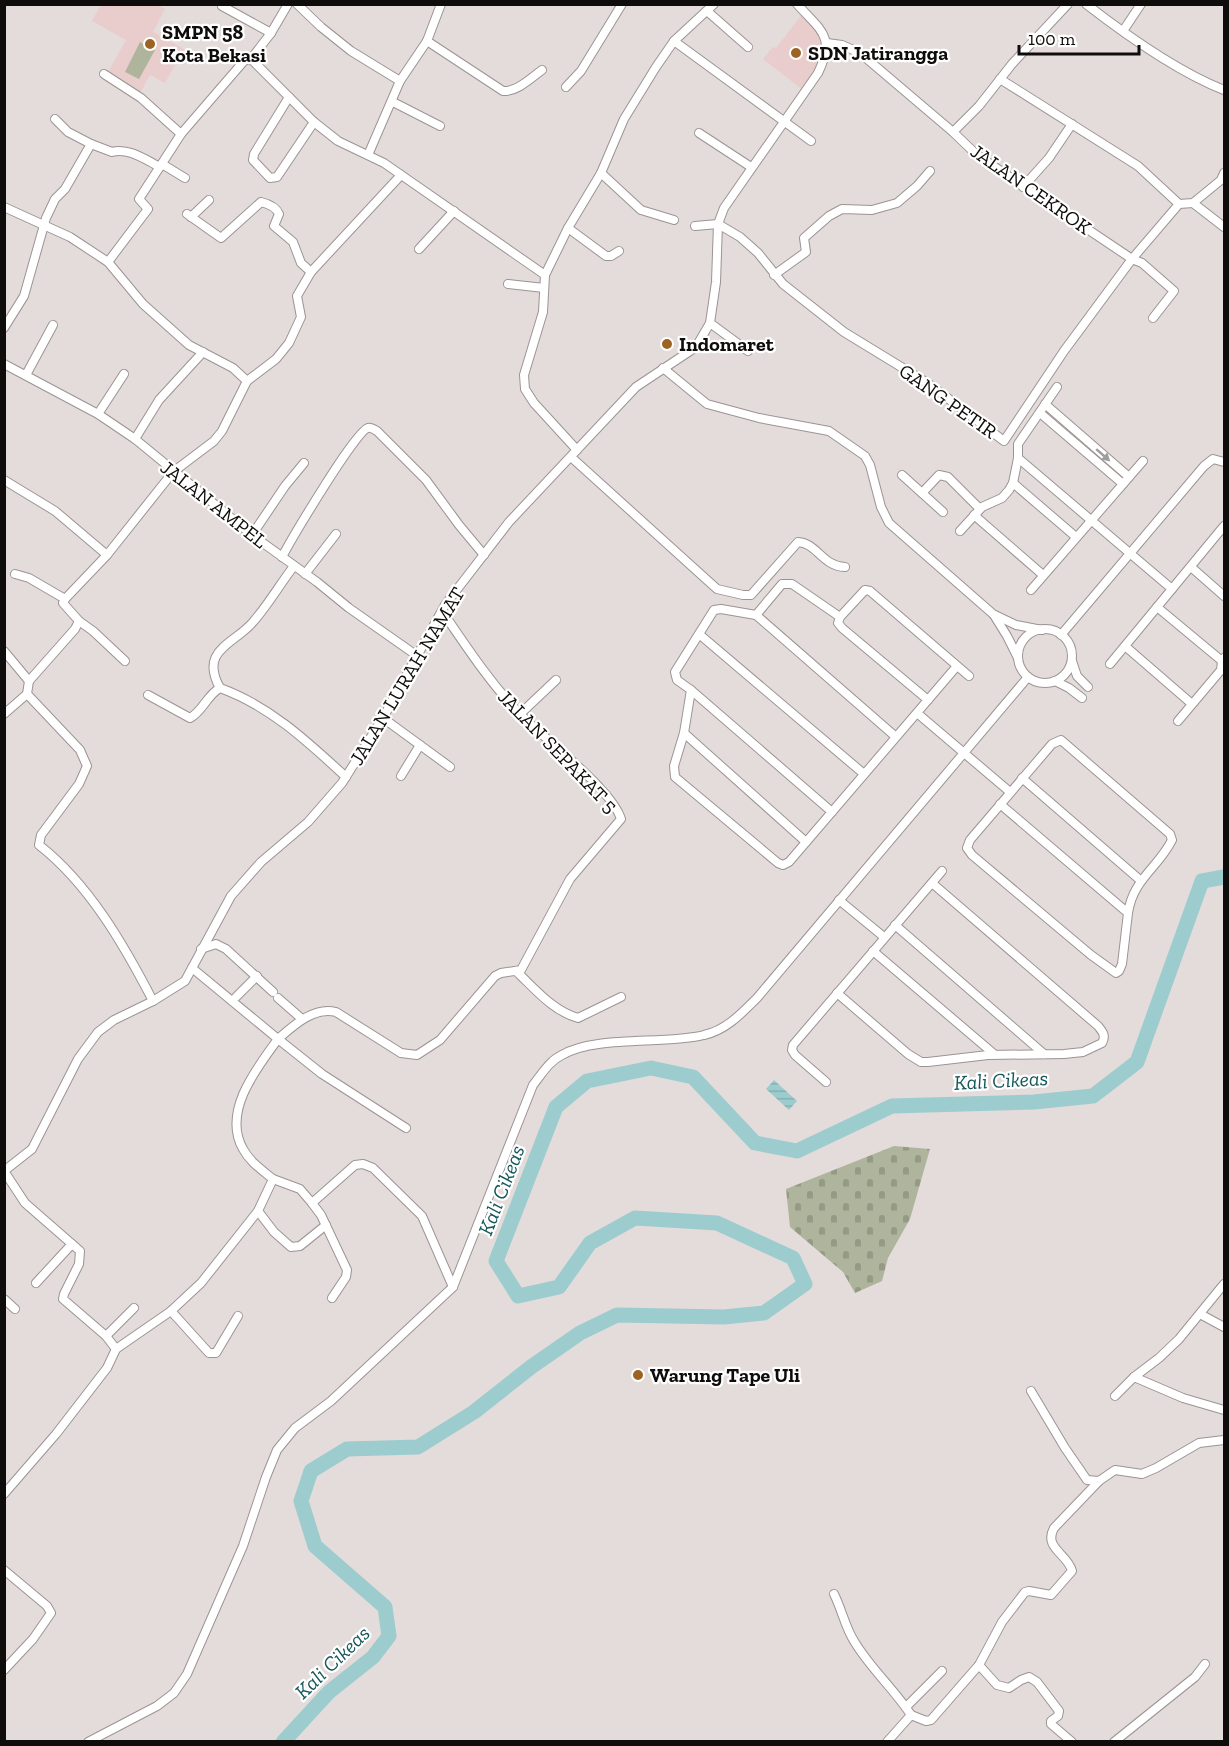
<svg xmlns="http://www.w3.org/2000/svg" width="1229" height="1746" font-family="'Zilla Slab',serif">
  <defs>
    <pattern id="cemetery-stones" width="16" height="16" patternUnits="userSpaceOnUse" patternTransform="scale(1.5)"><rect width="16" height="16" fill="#afb49c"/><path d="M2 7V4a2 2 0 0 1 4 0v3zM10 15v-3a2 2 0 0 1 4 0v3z" fill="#959a85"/></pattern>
    <pattern id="water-rules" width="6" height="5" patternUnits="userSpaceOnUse" patternTransform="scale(1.5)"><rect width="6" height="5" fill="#9dccce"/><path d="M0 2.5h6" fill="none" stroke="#86aeb0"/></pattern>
  </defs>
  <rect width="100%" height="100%" fill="#e4dcda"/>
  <!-- education -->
  <g fill="#e8cdcc">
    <path d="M 101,5 L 157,5 L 165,9 L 153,32 L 184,49 L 165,83 L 150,75 L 140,93 L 107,74 L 126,40 L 92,21 Z"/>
    <path d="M 803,13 L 824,39 L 819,66 L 803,90 L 763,59 L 773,47 L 776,48 Z"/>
  </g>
  <!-- green -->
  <path fill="#afb49c" d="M 140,42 L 155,50 L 139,79 L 125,72 Z"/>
  <!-- cemetery -->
  <path fill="url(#cemetery-stones)" d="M 894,1146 L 930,1149 L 910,1219 L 888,1258 L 882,1281 L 855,1293 L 843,1272 L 790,1227 L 786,1189 Z"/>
  <!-- water -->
  <path fill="url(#water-rules)" d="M 774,1080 L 797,1101 L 789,1110 L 766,1089 Z"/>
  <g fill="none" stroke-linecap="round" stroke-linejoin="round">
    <!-- river -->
    <path stroke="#9dccce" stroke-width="15" d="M 283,1742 L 329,1692 L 373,1657 L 389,1636 L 385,1607 L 315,1546 L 301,1501 L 311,1471 L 347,1449 L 418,1447 L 474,1412 L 531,1367 L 580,1333 L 617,1315 L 724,1317 L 764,1313 L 805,1284 L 793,1258 L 717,1223 L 635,1218 L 590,1243 L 559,1287 L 518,1296 L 496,1261 L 556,1107 L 587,1081 L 651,1068 L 693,1077 L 755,1143 L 797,1151 L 892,1106 L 1034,1102 L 1093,1096 L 1137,1062 L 1202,881 L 1224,877"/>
    <defs>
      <g id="street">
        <path d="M 297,4 L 321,27 L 351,51 L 400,81"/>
        <path d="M 1086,4 C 1126,35 1178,72 1224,90"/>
        <path d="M 222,6 L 271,33"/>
        <path d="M 707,11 L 748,47"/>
        <path d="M 1123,31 L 1141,4"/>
        <path d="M 427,41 L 503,91 C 517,92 531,78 542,70"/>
        <path d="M 674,41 L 811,141"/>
        <path d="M 827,43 L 842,45 L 860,53 L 953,132 L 977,155 L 1132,259 L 1179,204 L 1193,203 L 1221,180 L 1224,173"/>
        <path d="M 251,59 L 314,122 L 338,141 L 384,163 L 545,275 L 543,312 L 524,375 L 525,389 L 534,403 L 577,450"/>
        <path d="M 104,74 L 141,98 L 181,134"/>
        <path d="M 1000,79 L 1138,166 L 1179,204"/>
        <path d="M 566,87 L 581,71 L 622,4"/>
        <path d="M 289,97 L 254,154 L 253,160 L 270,178 L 277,177 L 314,122"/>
        <path d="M 393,102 L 440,126"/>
        <path d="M 55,119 L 68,132 L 91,144"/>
        <path d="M 953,132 L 979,106 L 1012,64 L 1068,4"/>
        <path d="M 699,133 L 751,167"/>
        <path d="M 368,155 L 400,81 L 427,41 L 441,4"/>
        <path d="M 162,164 L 185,178"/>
        <path d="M 601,173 L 641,210 L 674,220"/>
        <path d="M 1023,187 L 1049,158 L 1072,124"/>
        <path d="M 1193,203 L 1224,227"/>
        <path d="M 4,207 L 70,237 L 108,262 L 143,304 L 189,345 L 233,368 L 247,381"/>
        <path d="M 187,214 L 221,238 L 261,202 C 269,204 276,207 279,214 L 274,226 L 293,242 L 301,263 L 311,272"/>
        <path d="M 191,217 L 209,200"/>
        <path d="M 695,226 L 718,224 L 740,237 L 758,253 L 783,284 L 844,332 L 929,384 L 1004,441 L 1064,351 L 1132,259 L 1142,263 L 1174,291 L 1153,318"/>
        <path d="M 568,228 L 606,256 L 611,256 L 619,251"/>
        <path d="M 419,249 L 454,211"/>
        <path d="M 108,262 L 148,209 L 139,199 L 181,134 L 244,61 L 251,59 L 271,33 L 288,4"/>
        <path d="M 545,275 L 568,228 L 601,173 L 624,119 L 656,67 L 674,41 L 714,4"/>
        <path d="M 774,275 L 806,252 L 804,238 L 829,216 L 842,209 L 872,210 L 897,203 L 917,186 L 930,171"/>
        <path d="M 508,284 L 544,288"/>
        <path d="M 710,323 L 748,351"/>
        <path d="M 4,328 L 24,296 L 46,218 L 55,199 L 65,189 L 91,144 L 112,152 C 128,147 146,160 160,167"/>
        <path d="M 4,364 L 98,414 L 135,439 L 252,535 L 317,582 L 349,608 L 416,655"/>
        <path d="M 663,368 L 707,404 L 759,418 L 829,431 L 865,456 L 870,465 L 881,507 L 889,523 L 993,614 L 1016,625 L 1042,630"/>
        <path d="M 26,375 L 53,325"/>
        <path d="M 1045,404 L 1129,477"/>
        <path d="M 1040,413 L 1123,484"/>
        <path d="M 98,414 L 124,374"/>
        <path d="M 135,439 L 159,400 L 203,352"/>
        <path d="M 571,457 L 717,589 L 743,595 L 751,595 L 798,542 C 817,543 822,566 845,567"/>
        <path d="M 1018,458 L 1172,589"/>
        <path d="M 902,475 L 943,512"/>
        <path d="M 4,480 L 55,511 L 107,555"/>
        <path d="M 1013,483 L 1076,537"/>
        <path d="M 922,493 L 939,475 L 948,477 L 980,509"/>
        <path d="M 974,515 L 1043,575"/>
        <path d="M 960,531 L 982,507 L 1002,498 L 1009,490 L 1013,483 L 1018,458 L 1018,444 L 1057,387"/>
        <path d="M 252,535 L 285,486 L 304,463"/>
        <path d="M 282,557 C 291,540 356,430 368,428 C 371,427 375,430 377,431 L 426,480 L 459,525 L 484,555"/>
        <path d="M 1191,567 L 1224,596"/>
        <path d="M 15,574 L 29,578 L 65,599"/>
        <path d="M 305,574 L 336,534"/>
        <path d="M 1031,590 L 1143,461"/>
        <path d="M 1157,607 L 1222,661"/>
        <path d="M 756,615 L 782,584 L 792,584 L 840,617"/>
        <path d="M 994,615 L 1007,636 L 1018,658"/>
        <path d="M 79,621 L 93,631 L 125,661"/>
        <circle cx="1045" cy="656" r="27"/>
        <path d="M 699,634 L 864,774"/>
        <path d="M 1061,635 L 1204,466 L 1213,459 L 1224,462"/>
        <path d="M 1125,646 L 1192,704"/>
        <path d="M 4,651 L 29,681"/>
        <path d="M 1072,661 L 1077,676 L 1088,687"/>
        <path d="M 1110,664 L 1224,526"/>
        <path d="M 1055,681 L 1069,688 L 1082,698"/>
        <path d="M 220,688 C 199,650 233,645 253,622 C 268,605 280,584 294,566"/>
        <path d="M 691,690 L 832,812"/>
        <path d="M 148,695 L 190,718 C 203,711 207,695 220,688 C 270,706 308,742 346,777"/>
        <path d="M 928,700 L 842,628 L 838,623 L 840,617 L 865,590 L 870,591 L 969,676"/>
        <path d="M 917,713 L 1010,792"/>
        <path d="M 4,714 L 27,694"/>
        <path d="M 520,714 L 556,680"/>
        <path d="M 383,718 L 450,767"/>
        <path d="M 1178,721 L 1221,670 L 1222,661 L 1224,658"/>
        <path d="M 684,733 L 806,842"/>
        <path d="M 896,737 L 756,615 L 721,609 L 714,610 L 675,672 L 677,680 L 691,690 L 684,733 L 674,766 L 675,777 L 778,863 L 783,865 L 789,862 L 957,666"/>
        <path d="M 401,776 L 420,745"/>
        <path d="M 1022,778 L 1140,880"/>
        <path d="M 1000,804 L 1128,913 C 1133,879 1158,868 1172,840 L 1170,834 L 1061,740 L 1052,744 L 970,840 L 967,848 L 972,855 L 1091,955 L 1116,973 L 1119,971 L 1122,964 L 1128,913"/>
        <path d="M 839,900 L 884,937"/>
        <path d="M 895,925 L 1044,1054"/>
        <path d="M 201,949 L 216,944 L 226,949 L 273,992"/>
        <path d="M 873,951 L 994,1054"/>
        <path d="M 192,968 L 278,1039 C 293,1026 314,1006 336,1012 L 401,1053 L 417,1055 L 440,1040 L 495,976 L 501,973 L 521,970 L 570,879 L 621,819 C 611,788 545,740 520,714 C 490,683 466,646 442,611"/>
        <path d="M 516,971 C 535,989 553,1011 578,1018 L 621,997"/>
        <path d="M 837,993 L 908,1054 L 921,1062 L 928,1062 L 988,1055 L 1064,1054 L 1083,1052 L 1102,1043 C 1106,1036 1103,1032 1098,1026 L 932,883"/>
        <path d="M 236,997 L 257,976"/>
        <path d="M 278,998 L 302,1019"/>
        <path d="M 153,1001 C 124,945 89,884 39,845 L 41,835 L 79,784 L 87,766 L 80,750 L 27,694 L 29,681 L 75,629 L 79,621 L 63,603 L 65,599 L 107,555 L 173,472 L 214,441 L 222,431 L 247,381 L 276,359 L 289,343 L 301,317 L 297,296 L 311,272 L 401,175"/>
        <path d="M 826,1082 L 795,1055 L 792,1050 L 793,1045 L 942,871"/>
        <path d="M 273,1179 L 300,1189 L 312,1203 L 355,1165 L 363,1164 L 373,1168 L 422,1216 L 453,1287"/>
        <path d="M 312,1203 L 321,1215 L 347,1270 L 346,1277 L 332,1298"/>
        <path d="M 258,1211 L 274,1232 L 291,1247 L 300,1246 L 326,1225"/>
        <path d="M 36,1283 L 72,1244"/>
        <path d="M 4,1299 L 15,1309"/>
        <path d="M 171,1311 L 209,1353 L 216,1353 L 238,1316"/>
        <path d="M 1200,1314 L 1224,1327"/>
        <path d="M 106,1336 L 134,1308"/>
        <path d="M 116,1349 L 106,1336 L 63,1299 L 64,1294 L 79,1264 L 80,1251 L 25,1203 L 4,1171 L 32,1149 L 78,1059 L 98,1032 L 114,1020 L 153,1001 L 185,981 L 231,896 L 261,862 L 308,822 L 342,783 L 383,718 L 445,605 L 509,522 L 636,387 L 696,347 L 710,323 L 716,282 L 718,224 L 724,208 L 818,73 C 836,36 821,31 797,4"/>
        <path d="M 1134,1377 L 1183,1398 L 1224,1410"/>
        <path d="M 1031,1391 L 1065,1448 L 1087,1480 L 1099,1481 L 1115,1470 L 1142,1474 L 1156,1468 L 1199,1443 L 1224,1440"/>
        <path d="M 1115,1396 L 1134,1377 L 1159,1358 L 1179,1339 L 1224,1284"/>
        <path d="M 4,1494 L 56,1434 L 107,1368 L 116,1349 L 171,1311 L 201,1283 L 258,1211 L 273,1179 C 262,1170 250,1162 243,1149 C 222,1112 256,1069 278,1039 L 322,1074 L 406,1128"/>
        <path d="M 4,1570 L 47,1606 L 51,1613 L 33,1639 L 4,1670"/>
        <path d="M 834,1594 C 842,1610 845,1627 854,1641 C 870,1668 894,1689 911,1715"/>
        <path d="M 979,1665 L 997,1685 L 1009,1688 L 1021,1680 L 1029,1677 L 1037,1682 L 1059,1711 L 1058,1716 L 1051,1721 L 1051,1724 L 1072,1742"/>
        <path d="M 906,1707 L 942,1671"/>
        <path d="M 88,1742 L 157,1706 L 174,1693 L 187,1674 L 243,1546 L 266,1477 L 277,1450 L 295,1428 L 331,1401 L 453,1287 L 533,1085 C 542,1074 549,1061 562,1055 C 596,1035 665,1045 704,1035 C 726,1030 741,1014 757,998 L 1028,677"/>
        <path d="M 887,1742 L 911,1715 L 926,1721 L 931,1720 L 979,1665 L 1002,1622 L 1025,1592 L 1029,1591 L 1051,1595 L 1072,1571 C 1068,1554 1043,1548 1054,1528 L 1099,1481"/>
        <path d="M 1114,1742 L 1195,1677 L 1205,1664"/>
      </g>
    </defs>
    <!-- street casing -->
    <use href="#street" stroke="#9b9492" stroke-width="10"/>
    <!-- street -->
    <use href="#street" stroke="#fff" stroke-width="8"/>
  </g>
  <!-- one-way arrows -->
  <defs><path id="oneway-solid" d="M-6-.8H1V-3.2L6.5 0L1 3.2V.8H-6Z" transform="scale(1.5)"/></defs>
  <use fill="#9f9e9e" href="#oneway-solid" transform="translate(1103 455) rotate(41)"/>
  <!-- markers -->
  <g fill="#9d6322" stroke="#fff" stroke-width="2">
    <circle cx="150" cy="44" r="6"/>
    <circle cx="796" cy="53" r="6"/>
    <circle cx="667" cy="344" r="6"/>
    <circle cx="638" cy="1375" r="6"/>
  </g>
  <g text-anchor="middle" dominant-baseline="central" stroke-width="4.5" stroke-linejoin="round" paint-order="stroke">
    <!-- poi labels -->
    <g font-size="20" font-weight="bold" fill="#0f0d0c" stroke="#fff" text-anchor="start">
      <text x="162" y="32">SMPN 58<tspan x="162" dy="23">Kota Bekasi</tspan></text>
      <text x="808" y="53">SDN Jatirangga</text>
      <text x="679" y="344">Indomaret</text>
      <text x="650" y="1375">Warung Tape Uli</text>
    </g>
    <!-- street labels -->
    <g font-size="20" fill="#0f0d0c" stroke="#fff">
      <text transform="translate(1031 189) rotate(35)">JALAN CEKROK</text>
      <text transform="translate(948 401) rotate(35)">GANG PETIR</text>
      <text transform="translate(214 504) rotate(38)">JALAN AMPEL</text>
      <text transform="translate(407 676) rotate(-59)">JALAN LURAH NAMAT</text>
      <text transform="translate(558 751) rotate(46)">JALAN SEPAKAT 5</text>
    </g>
    <!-- water labels -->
    <g font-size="21" font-style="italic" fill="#15585a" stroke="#fff">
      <text transform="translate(1001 1080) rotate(-3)">Kali Cikeas</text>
      <text transform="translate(501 1190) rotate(-69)">Kali Cikeas</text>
      <text transform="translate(332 1662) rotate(-44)">Kali Cikeas</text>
    </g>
  </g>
  <!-- border -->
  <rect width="1229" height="1746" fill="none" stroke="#0f0d0c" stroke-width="12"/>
  <!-- scale -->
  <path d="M1019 45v9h120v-9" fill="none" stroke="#0f0d0c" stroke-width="3"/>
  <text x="1028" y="45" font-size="18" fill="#0f0d0c" stroke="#ffffff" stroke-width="4.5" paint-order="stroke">100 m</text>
</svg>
